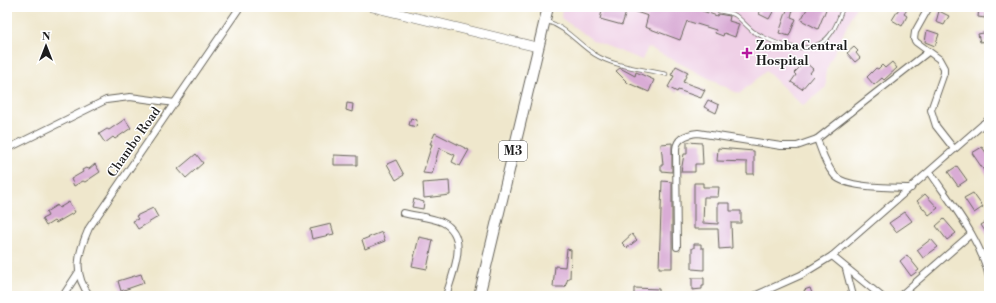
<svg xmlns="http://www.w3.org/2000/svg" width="996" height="303" font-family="'Libre Bodoni',serif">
  <rect width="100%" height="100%" fill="#fff"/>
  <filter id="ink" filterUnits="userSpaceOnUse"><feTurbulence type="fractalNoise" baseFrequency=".025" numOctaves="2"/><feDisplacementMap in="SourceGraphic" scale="8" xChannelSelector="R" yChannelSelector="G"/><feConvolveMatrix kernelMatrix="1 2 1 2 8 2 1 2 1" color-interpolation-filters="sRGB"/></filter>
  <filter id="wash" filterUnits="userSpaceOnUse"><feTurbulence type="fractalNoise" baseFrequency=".012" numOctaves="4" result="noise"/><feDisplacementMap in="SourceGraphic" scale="16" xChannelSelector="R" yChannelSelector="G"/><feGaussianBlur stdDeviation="0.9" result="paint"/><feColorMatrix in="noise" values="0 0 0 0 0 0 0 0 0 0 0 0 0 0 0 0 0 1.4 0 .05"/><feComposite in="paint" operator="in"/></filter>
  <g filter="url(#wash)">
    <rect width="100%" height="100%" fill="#efe7cc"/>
    <!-- built -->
    <path fill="#efd0e6" d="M 562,7 L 856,7 L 826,70 L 826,87 L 803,106 L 766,71 L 739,94 L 648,47 L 642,60 L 594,41 L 561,18 Z"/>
    <g id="blocks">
      <!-- building -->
      <g fill="#d9acd5">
        <path d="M 603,7 L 691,7 L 717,16 L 718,14 L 730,16 L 729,21 L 739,24 L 735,37 L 724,33 L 723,36 L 715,33 L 716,30 L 687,21 L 680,40 L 645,27 L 648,16 L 627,9 L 622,25 L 600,19 Z"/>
        <path d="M 762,7 L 774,10 L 769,19 L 759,14 Z"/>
        <path d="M 788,7 L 793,9 L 791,17 L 796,19 L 789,36 L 779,33 Z"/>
        <path d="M 808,7 L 827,7 L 818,29 L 801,20 Z"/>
        <path d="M 900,7 L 909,7 L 904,14 L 907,16 L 902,26 L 892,20 Z"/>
        <path d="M 979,7 L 986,7 L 985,18 L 978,17 Z"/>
        <path d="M 939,11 L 949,16 L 944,25 L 936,22 Z"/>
        <path d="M 927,30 L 939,34 L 935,46 L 925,42 Z"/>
        <path d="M 989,32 L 989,41 L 980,42 L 978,34 Z"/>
        <path d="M 854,47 L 858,51 L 856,53 L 860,58 L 855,62 L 847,53 Z"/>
        <path d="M 805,62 L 813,69 L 810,73 L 813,76 L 802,89 L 791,82 L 796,75 L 794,73 Z"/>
        <path d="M 892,62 L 897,68 L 884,80 L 882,78 L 874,85 L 867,77 L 876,68 L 878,69 L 882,65 L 885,68 Z"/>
        <path d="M 676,66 L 688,72 L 683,82 L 705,90 L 701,98 L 678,90 L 677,92 L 668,87 L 674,76 L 671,75 Z"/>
        <path d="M 620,68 L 635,76 L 636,72 L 654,80 L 649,92 L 628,83 L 616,71 Z"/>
        <path d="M 708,100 L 719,105 L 716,113 L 704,107 Z"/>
        <path d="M 347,103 L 353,104 L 352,112 L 346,110 Z"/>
        <path d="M 411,118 L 417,120 L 416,127 L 409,125 Z"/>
        <path d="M 125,119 L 131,128 L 115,139 L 113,137 L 105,143 L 99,134 L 107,129 L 109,130 Z"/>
        <path d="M 435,133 L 469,150 L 460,166 L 452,162 L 455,155 L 439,148 L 432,174 L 423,173 L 432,144 L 430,144 Z"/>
        <path d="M 687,142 L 702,143 L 703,164 L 695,164 L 695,172 L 681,172 L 684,154 L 687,154 Z"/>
        <path d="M 672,143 L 672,172 L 661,171 L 661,165 L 663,165 L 661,144 Z"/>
        <path d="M 982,147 L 989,157 L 989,178 L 972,153 Z"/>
        <path d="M 718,148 L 754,151 L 754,174 L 747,174 L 747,162 L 717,161 Z"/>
        <path d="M 196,154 L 203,163 L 186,178 L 178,169 Z"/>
        <path d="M 334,155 L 357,156 L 357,165 L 334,165 Z"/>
        <path d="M 396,160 L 404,175 L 396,180 L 387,164 Z"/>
        <path d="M 95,164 L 100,172 L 85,182 L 83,181 L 74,186 L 71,179 L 83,172 L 82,170 L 86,168 L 89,169 Z"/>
        <path d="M 957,166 L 967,180 L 958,186 L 948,172 Z"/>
        <path d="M 449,181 L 450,195 L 424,198 L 423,183 Z"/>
        <path d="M 662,181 L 672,182 L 672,268 L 659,268 Z"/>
        <path d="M 694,183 L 703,183 L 703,187 L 719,187 L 718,197 L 704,197 L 703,223 L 718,224 L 718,203 L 730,203 L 730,211 L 741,211 L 741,223 L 731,223 L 732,248 L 719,249 L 718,229 L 694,229 Z"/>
        <path d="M 973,193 L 983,207 L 974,213 L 964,198 Z"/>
        <path d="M 925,194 L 938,208 L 929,215 L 917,201 Z"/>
        <path d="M 414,199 L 424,202 L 423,209 L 412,207 Z"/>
        <path d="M 69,202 L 75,212 L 56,223 L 54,221 L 46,226 L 42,219 L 48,216 L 46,212 L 57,205 L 59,208 Z"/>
        <path d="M 153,208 L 158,217 L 138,229 L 133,221 L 138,219 L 136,216 Z"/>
        <path d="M 905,212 L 912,221 L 896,232 L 889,223 Z"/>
        <path d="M 944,219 L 956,233 L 947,240 L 936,226 Z"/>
        <path d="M 989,220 L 989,237 L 981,225 Z"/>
        <path d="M 331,224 L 334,234 L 312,239 L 310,229 Z"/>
        <path d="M 382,232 L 385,241 L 365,249 L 362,240 Z"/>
        <path d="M 632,234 L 637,240 L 627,248 L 622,243 Z"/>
        <path d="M 419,237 L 433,240 L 427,269 L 412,266 Z"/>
        <path d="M 931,239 L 938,247 L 923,258 L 917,250 Z"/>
        <path d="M 694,244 L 701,244 L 701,248 L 704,248 L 704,270 L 692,269 L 692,248 L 694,248 Z"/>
        <path d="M 567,249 L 571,250 L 570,278 L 568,278 L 565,287 L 553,287 L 555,266 L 565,267 Z"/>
        <path d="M 907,255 L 919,270 L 911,276 L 900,261 Z"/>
        <path d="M 141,274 L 144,283 L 121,291 L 118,281 Z"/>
        <path d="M 692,278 L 704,278 L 704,286 L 702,286 L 702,289 L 692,290 Z"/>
        <path d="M 634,288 L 659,289 L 659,296 L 634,296 Z"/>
        <path d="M 810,288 L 813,296 L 806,296 L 804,290 Z"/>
      </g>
    </g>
  </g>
  <g filter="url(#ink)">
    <use href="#blocks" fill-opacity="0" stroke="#66635a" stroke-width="1"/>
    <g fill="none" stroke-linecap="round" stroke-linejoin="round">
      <defs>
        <g id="service">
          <path d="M 710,7 C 714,12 728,11 735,15 C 742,20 747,27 754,32 C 776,45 814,60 832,32 C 837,25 840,15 843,7"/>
          <path d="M 546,21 C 566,27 577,43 594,54 C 614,67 643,69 666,74"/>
        </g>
        <g id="minor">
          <path d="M 929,7 L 915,32 L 914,39 L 916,42 L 939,59 L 944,68 L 944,73 L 931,110 L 936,126 L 954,149"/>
          <path d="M 984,123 L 989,132"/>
          <path d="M 817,139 L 928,52"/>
          <path d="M 7,149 L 106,100 L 130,97 L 175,103"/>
          <path d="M 930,172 C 952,205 980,238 989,277"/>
          <path d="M 403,213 C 415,216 431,217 442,222 C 471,236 452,274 446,296"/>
          <path d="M 677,247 L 676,149 C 677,137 688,134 698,133 L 781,146 L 797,146 L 817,139 C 822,152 826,166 835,176 C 848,189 893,187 911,188"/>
          <path d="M 832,256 L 881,296"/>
          <path d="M 846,269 L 853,296"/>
          <path d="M 63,296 L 78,273"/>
          <path d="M 90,296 C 72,274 78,253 89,228 L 240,7"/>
          <path d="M 754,296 L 801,275 L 832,256 L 989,119"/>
          <path d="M 900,296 L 971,234"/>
        </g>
        <path id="secondary" d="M 372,7 L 537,47"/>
        <path id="trunk" d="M 479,296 L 548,7"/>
      </defs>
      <!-- service casing -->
      <use href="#service" stroke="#66635a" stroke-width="4.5"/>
      <!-- minor casing -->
      <use href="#minor" stroke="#66635a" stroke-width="8"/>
      <!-- secondary casing -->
      <use href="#secondary" stroke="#66635a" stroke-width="10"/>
      <!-- trunk casing -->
      <use href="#trunk" stroke="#66635a" stroke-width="12"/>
      <!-- service -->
      <use href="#service" stroke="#fff" stroke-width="3"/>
      <!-- minor -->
      <use href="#minor" stroke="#fff" stroke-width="6"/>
      <!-- secondary -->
      <use href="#secondary" stroke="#fff" stroke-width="9"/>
      <!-- trunk -->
      <use href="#trunk" stroke="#fff" stroke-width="10"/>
    </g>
  </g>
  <!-- markers -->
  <path fill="#b5179e" stroke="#fff" stroke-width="1.5" d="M745 47h4v4h4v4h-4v4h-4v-4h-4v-4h4z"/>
  <g text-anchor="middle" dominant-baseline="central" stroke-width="3" stroke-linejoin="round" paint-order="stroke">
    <!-- shield labels -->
    <rect fill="#fff" stroke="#606060" stroke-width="1" x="499" y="141" width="28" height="20" rx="3"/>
    <g font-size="12" font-weight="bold" fill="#1c1c1c">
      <text x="513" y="151">M3</text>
    </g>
    <!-- poi labels -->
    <g font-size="13" font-weight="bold" fill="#1c1c1c" stroke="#fff" text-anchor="start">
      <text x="756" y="46">Zomba Central<tspan x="756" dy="15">Hospital</tspan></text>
    </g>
    <!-- street labels -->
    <g font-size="13" fill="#1c1c1c" stroke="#fff">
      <text transform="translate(134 142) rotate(-55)">Chambo Road</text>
    </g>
  </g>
  <!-- margin -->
  <rect width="996" height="303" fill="none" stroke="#fff" stroke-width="24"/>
  <!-- north arrow -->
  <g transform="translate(46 46)" stroke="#ffffff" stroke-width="3" paint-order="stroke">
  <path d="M0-3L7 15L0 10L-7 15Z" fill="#1c1c1c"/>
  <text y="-6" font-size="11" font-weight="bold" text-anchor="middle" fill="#1c1c1c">N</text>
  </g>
</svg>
